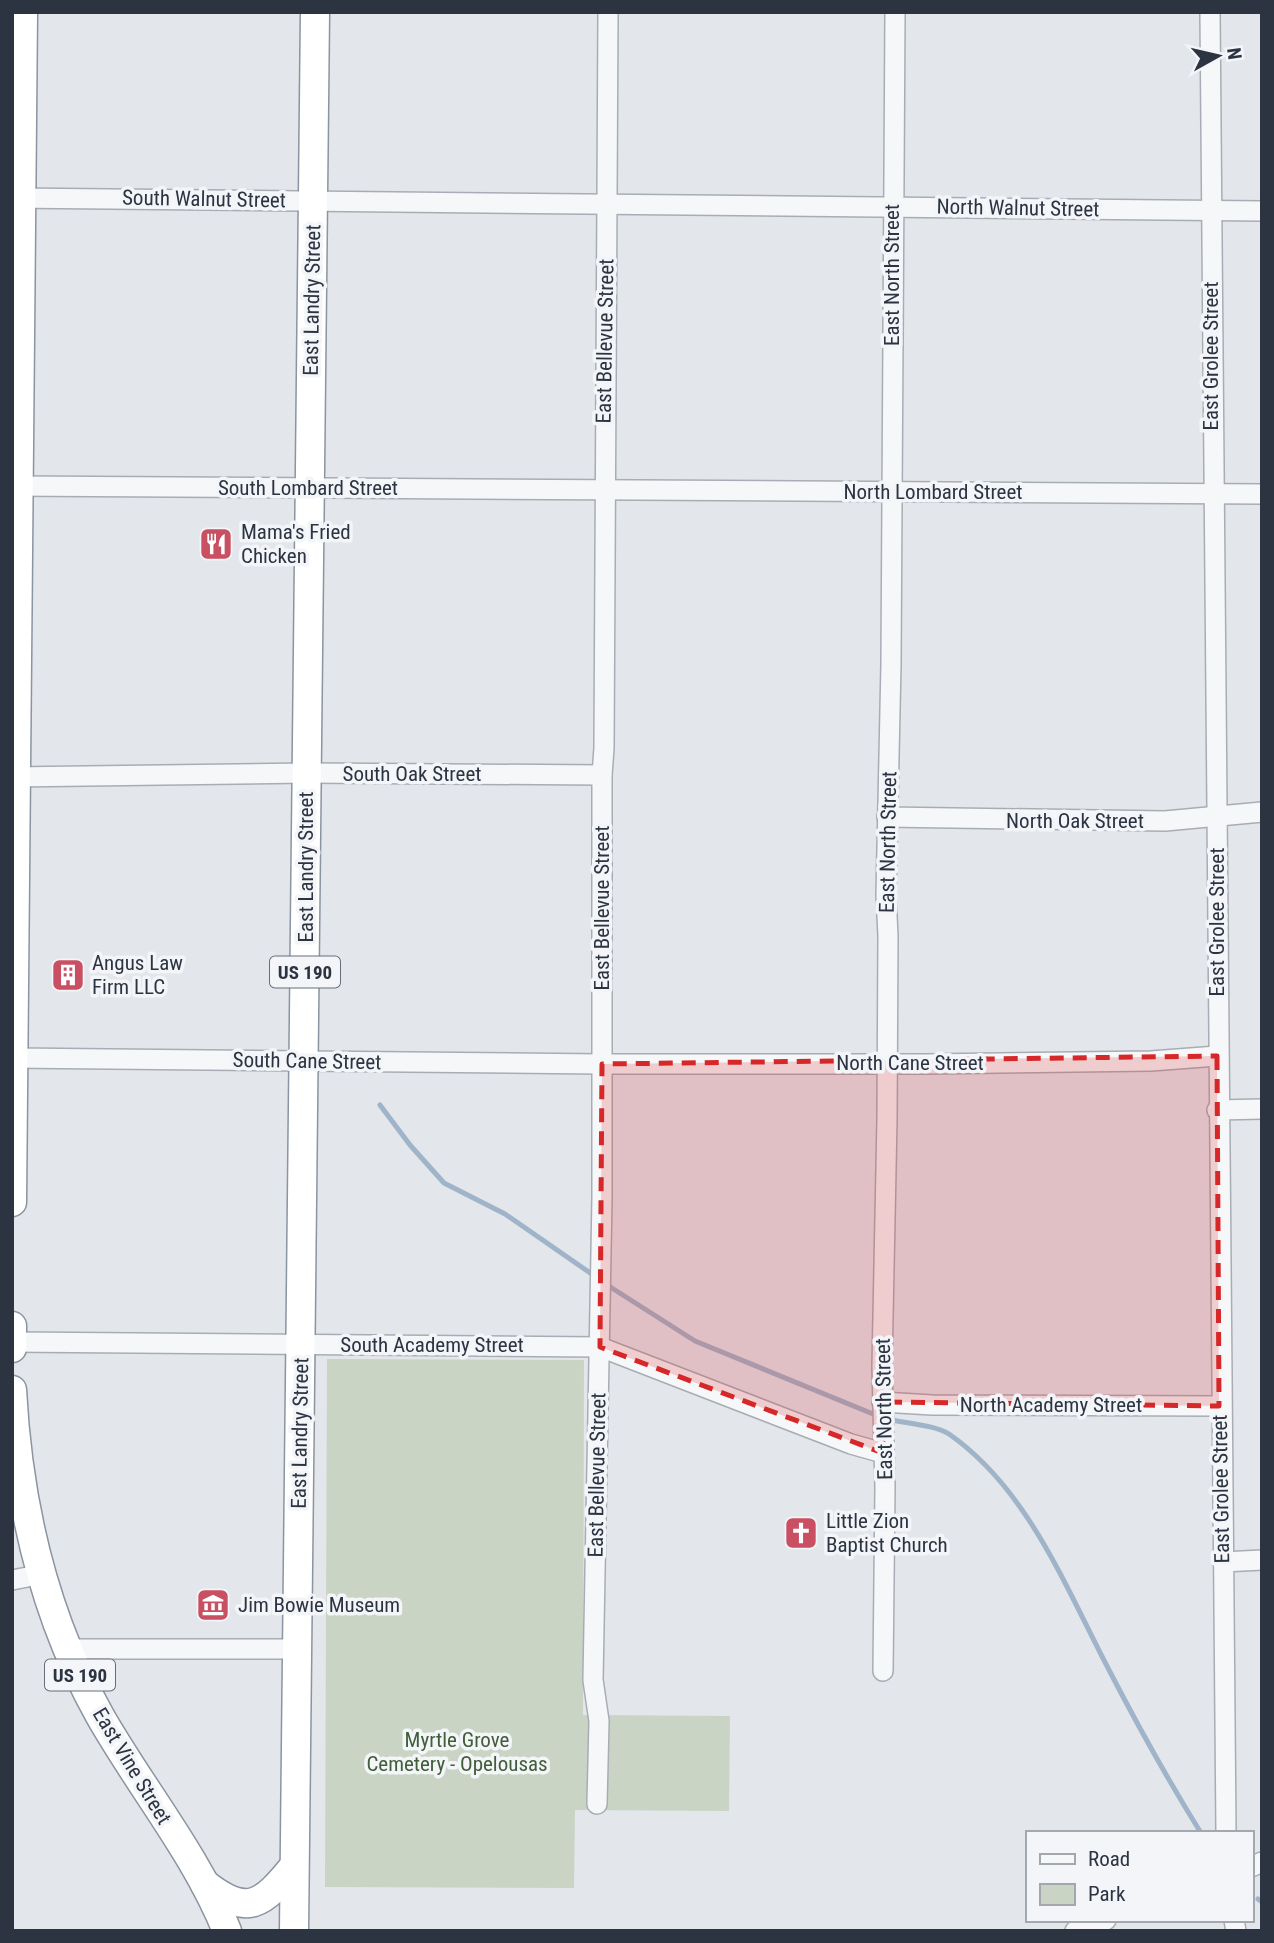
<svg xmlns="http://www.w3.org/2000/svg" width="1274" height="1943" font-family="'Roboto Condensed',sans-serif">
  <rect width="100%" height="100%" fill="#e3e6eb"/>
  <!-- green -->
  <path fill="#c9d4c5" d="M 327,1359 L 584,1360 L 583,1715 L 730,1716 L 729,1811 L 575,1810 L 574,1888 L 325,1887 Z"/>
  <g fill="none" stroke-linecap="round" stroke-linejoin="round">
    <!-- stream -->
    <g stroke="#a0b4c9" stroke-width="5">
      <path d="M 380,1105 L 410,1145 L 444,1183 L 505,1214 L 596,1277"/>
      <path d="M 604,1283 L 695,1341 L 878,1416"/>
      <path d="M 887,1419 C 903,1423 936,1425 949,1434 C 1028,1489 1066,1588 1109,1670 C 1138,1726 1168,1780 1201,1833"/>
      <path d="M 1258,1899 L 1262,1902"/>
    </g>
    <defs>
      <g id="minor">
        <path d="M 1210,12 C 1211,619 1218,1226 1226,1833"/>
        <path d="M 12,198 L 1262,211"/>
        <path d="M 12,486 L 1262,494"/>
        <path d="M 12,777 L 307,773 L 602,775"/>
        <path d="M 887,817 L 1165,821 L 1262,812"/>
        <path d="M 12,1058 L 602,1064 L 927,1064 L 1151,1061 L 1217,1056"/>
        <path d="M 1217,1110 L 1262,1109"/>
        <path d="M 12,1342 L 600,1347 L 851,1444 L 883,1453"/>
        <path d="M 882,1402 L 932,1405 L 1219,1406"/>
        <path d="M 1223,1562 L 1262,1560"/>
        <path d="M 12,1580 L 43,1574"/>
        <path d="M 68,1649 L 297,1649"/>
        <path d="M 883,1671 L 885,1488 L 882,1366 L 887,1119 L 888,936 L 886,895 L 891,664 L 895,12"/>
        <path d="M 597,1804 L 599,1721 L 593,1680 L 602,1198 L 602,775 L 604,748 L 608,12"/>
        <path d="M 1251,1867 L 1262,1862"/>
        <path d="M 1234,1920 L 1236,1931"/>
        <path d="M 1075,1931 L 1106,1920"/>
      </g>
      <g id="highway">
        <path d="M 12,1202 L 23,12"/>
        <path d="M 12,1326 L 12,1348"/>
        <path d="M 12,1390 C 18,1503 44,1616 100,1716 C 141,1788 196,1854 227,1931"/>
        <path d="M 205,1884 C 248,1918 263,1904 294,1866"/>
        <path d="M 294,1931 L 315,12"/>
      </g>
    </defs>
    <!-- minor casing -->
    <use href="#minor" stroke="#a8adb5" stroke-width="22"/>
    <!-- highway casing -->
    <use href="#highway" stroke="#8b94a1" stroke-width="31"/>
    <!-- minor -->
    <use href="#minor" stroke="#f6f7f9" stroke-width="19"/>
    <!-- highway -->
    <use href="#highway" stroke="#fff" stroke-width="28"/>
  </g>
  <!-- marked area -->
  <path fill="#d62828" fill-opacity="0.2" stroke="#d62828" stroke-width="5" stroke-dasharray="14 9" stroke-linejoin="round" d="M 1217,1056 L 1219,1406 L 882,1402 L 883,1453 L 600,1347 L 602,1064 Z"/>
  <!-- icons -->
  <defs>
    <symbol id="restaurant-square" viewBox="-11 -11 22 22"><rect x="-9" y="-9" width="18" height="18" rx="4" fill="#c94f63" stroke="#f3f5f8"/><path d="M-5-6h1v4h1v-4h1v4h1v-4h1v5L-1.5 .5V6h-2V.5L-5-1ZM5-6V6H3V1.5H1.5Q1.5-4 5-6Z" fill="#fff"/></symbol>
    <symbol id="building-square" viewBox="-11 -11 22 22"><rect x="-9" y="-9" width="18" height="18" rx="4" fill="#c94f63" stroke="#f3f5f8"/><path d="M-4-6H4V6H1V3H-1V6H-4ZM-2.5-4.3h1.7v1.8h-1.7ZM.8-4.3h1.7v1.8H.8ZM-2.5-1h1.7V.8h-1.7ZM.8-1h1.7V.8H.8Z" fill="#fff"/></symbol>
    <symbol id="church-square" viewBox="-11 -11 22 22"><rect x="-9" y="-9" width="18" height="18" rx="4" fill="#c94f63" stroke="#f3f5f8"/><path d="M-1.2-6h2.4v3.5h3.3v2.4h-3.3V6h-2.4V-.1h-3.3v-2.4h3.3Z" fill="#fff"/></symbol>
    <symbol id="museum-square" viewBox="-11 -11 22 22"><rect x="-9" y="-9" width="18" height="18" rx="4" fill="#c94f63" stroke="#f3f5f8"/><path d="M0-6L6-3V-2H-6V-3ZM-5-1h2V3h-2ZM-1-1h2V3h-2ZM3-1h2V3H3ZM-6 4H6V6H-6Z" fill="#fff"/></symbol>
  </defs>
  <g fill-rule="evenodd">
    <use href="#restaurant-square" x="197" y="525" width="38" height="38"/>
    <use href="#building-square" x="49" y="956" width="38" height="38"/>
    <use href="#church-square" x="782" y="1514" width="38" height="38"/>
    <use href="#museum-square" x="194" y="1586" width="38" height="38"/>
  </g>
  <g text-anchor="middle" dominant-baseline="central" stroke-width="7" stroke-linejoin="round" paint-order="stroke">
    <!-- shield labels -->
    <g fill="#f3f5f8" stroke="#686e79" stroke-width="2">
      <rect x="270" y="956.5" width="70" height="31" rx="5"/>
      <rect x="45" y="1659.5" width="70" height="31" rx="5"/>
    </g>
    <g font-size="19" font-weight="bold" fill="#2c3442">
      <text x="305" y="972">US 190</text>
      <text x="80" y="1675">US 190</text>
    </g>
    <!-- street labels -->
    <g font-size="21" fill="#2c3442" stroke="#f3f5f8">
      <text transform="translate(204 199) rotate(1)">South Walnut Street</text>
      <text transform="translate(1018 208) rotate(1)">North Walnut Street</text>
      <text transform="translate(892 275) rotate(-90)">East North Street</text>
      <text transform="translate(312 300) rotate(-89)">East Landry Street</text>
      <text transform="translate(605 341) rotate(-89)">East Bellevue Street</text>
      <text transform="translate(1211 356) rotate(-90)">East Grolee Street</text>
      <text x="308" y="488">South Lombard Street</text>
      <text x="933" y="492">North Lombard Street</text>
      <text x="412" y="774">South Oak Street</text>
      <text x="1075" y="821">North Oak Street</text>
      <text transform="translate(888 842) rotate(-89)">East North Street</text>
      <text transform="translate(306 867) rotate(-90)">East Landry Street</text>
      <text transform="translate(602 908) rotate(-90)">East Bellevue Street</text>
      <text transform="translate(1217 922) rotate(-90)">East Grolee Street</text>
      <text transform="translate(307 1061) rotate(1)">South Cane Street</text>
      <text x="910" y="1063">North Cane Street</text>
      <text x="432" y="1345">South Academy Street</text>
      <text x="1051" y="1405">North Academy Street</text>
      <text transform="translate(884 1409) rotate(-91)">East North Street</text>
      <text transform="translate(300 1433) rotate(-89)">East Landry Street</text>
      <text transform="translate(597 1475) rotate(-89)">East Bellevue Street</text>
      <text transform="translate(1221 1489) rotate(-91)">East Grolee Street</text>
      <text transform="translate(132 1766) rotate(59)">East Vine Street</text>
    </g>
    <!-- poi labels -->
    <g font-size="21" fill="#2c3442" stroke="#f3f5f8" text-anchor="start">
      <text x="241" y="532">Mama's Fried<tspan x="241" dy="24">Chicken</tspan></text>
      <text x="92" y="963">Angus Law<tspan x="92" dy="24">Firm LLC</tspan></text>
      <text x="826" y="1521">Little Zion<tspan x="826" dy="24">Baptist Church</tspan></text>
      <text x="238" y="1605">Jim Bowie Museum</text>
    </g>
    <!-- park labels -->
    <g font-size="21" fill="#415d39" stroke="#f3f5f8">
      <text x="457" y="1740">Myrtle Grove<tspan x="457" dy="24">Cemetery - Opelousas</tspan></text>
    </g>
  </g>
  <!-- border -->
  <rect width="1274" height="1943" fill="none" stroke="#2c3442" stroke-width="28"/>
  <!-- legend -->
  <rect x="1026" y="1831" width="228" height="91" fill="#f3f5f8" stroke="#a3a8af" stroke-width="2"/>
  <rect x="1040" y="1854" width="35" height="10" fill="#f6f7f9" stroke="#a3a8af" stroke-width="2"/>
  <text x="1088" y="1866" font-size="21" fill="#2c3442">Road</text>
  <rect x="1040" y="1884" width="35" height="21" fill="#c9d4c5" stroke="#a3a8af" stroke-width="2"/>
  <text x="1088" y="1901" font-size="21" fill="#2c3442">Park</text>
  <!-- north arrow -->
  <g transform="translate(1218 56) rotate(82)" stroke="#f3f5f8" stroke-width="5" paint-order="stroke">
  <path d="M0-5L12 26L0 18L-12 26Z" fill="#2c3442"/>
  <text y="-10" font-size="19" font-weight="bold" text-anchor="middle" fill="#2c3442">N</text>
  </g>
</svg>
